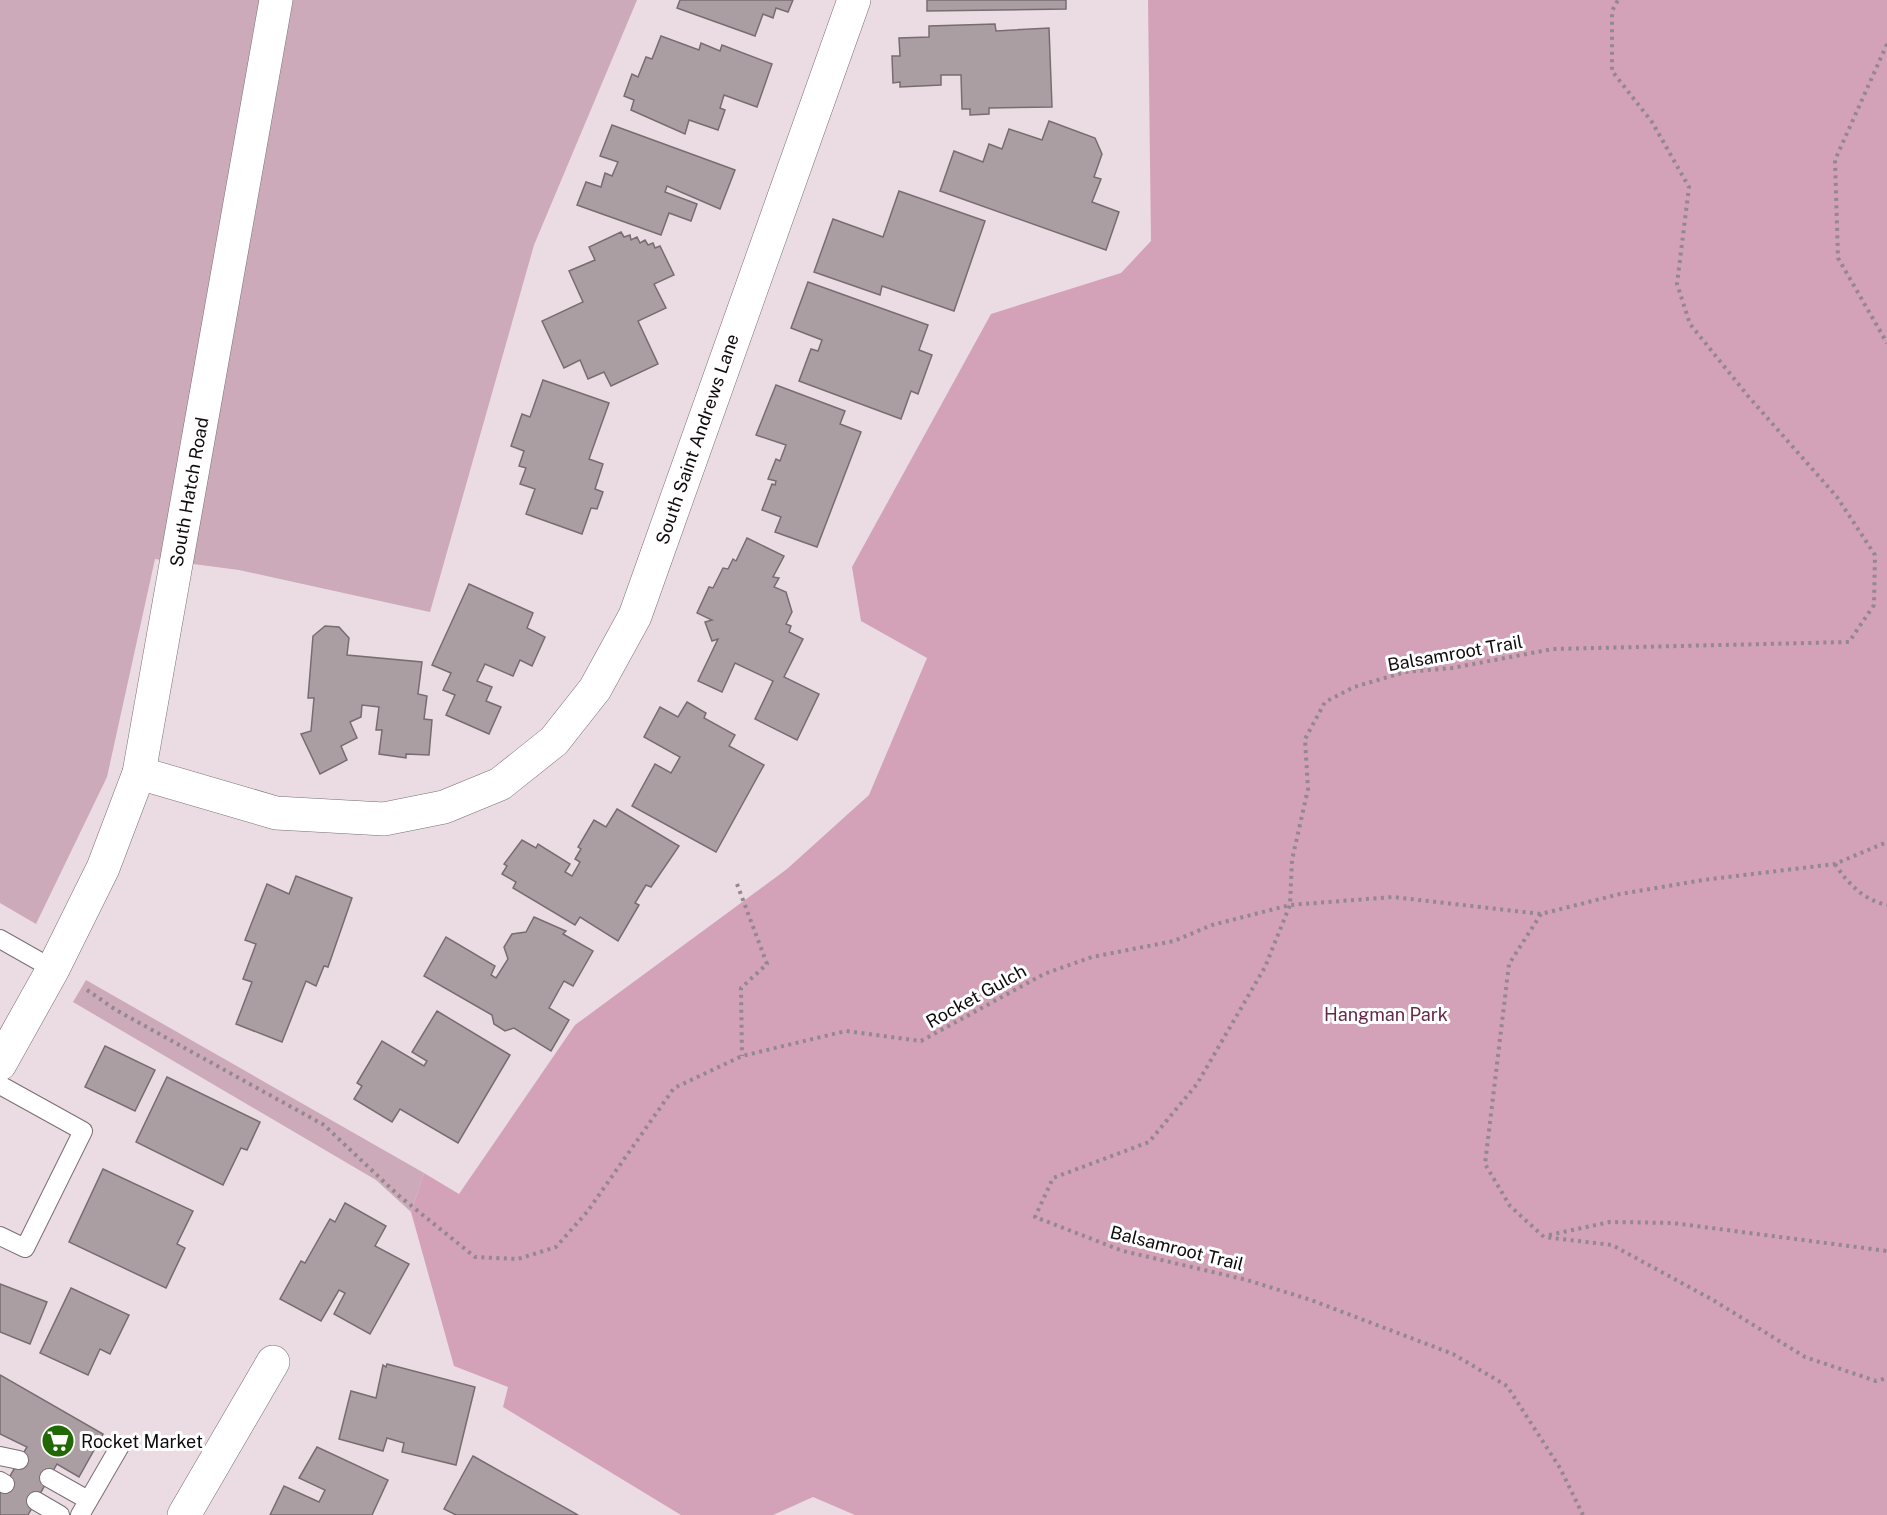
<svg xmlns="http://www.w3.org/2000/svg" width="1887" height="1515" font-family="'Public Sans',sans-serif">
  <rect width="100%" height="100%" fill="#eadce2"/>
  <!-- green -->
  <g fill="#ccaab9">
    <path d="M 0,0 L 637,0 L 534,245 L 430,612 L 239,570 L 155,559 L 107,777 L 36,924 L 0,903 Z"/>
    <path d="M 86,980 L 424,1173 L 411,1212 L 376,1180 L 73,1002 Z"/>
  </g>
  <!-- forest -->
  <path fill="#d3a2b8" d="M 1148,0 L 1887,0 L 1887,1515 L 855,1515 L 813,1497 L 773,1515 L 681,1515 L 503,1407 L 508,1387 L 454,1366 L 411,1212 L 424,1173 L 459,1194 L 575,1025 L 787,869 L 869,795 L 927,658 L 861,621 L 852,567 L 991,314 L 1121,273 L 1151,241 Z"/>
  <!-- building -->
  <g fill="#ab9ea3" stroke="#786c71" stroke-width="1.5">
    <path d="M 680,0 L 793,0 L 788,12 L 776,8 L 773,18 L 763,14 L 755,36 L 677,8 Z"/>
    <path d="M 927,0 L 1066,0 L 1066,9 L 927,11 Z"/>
    <path d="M 995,24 L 996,31 L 1049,28 L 1052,107 L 989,108 L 989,114 L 970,115 L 970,109 L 962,109 L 961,75 L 941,75 L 941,85 L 900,87 L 900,82 L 893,83 L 892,56 L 900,56 L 899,38 L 929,37 L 929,26 Z"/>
    <path d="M 661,36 L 699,50 L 701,43 L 720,51 L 722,45 L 772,64 L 757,107 L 724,95 L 720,108 L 725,110 L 718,130 L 689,120 L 685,134 L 631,110 L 634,100 L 624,96 L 632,74 L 638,77 L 646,57 L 652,59 Z"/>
    <path d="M 1049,121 L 1095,138 L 1102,154 L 1094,177 L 1101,179 L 1092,202 L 1119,212 L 1106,250 L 940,191 L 954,151 L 983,162 L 989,144 L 1002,149 L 1009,129 L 1042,140 Z"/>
    <path d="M 612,125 L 735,170 L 720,209 L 667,186 L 665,192 L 697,204 L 691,221 L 669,213 L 661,235 L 577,205 L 586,182 L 601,187 L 605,173 L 612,176 L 618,162 L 600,156 Z"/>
    <path d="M 899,191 L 985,221 L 954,311 L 882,286 L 880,295 L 814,272 L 833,219 L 883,237 Z"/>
    <path d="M 621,232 L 624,237 L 630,235 L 631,240 L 637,237 L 640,243 L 645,240 L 648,245 L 653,243 L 655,248 L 660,246 L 674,275 L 654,284 L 666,308 L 638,321 L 658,364 L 611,386 L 604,372 L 588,379 L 580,360 L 564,368 L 542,321 L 583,302 L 569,271 L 595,260 L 589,247 Z"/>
    <path d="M 808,282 L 928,325 L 919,350 L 932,355 L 918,394 L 911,391 L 901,419 L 799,381 L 811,349 L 818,351 L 822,340 L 791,328 Z"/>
    <path d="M 543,380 L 609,403 L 589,459 L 603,464 L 595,489 L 603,492 L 597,509 L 591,508 L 582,534 L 526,514 L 535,489 L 520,484 L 526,468 L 519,466 L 524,451 L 511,446 L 522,414 L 530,417 Z"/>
    <path d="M 776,385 L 845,411 L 840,424 L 861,432 L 817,547 L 775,532 L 781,517 L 762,510 L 772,484 L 775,485 L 776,481 L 768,479 L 776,459 L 780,461 L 786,445 L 756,435 Z"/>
    <path d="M 747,538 L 784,556 L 773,577 L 779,578 L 774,587 L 786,592 L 792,612 L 786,624 L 791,626 L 789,632 L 803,639 L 784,677 L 819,694 L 797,740 L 755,719 L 773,681 L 735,663 L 722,692 L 698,681 L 718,639 L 712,641 L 705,622 L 712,620 L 697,613 L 709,587 L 713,588 L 723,568 L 728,569 L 733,559 L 736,561 Z"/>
    <path d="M 469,584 L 533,613 L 527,628 L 545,637 L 532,666 L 520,660 L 513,676 L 485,664 L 477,681 L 492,687 L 486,701 L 501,707 L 489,734 L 446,715 L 455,695 L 443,690 L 451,673 L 432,665 Z"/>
    <path d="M 325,626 L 339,627 L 349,638 L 347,655 L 422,662 L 418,694 L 427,696 L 424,719 L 432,720 L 429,755 L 406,754 L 406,758 L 379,754 L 382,730 L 376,730 L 379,707 L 362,705 L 361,717 L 350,722 L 357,738 L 341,746 L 347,760 L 320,774 L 301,734 L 311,731 L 314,698 L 308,698 L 313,636 Z"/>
    <path d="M 687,702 L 706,713 L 704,718 L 735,735 L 729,746 L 764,765 L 716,852 L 632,806 L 655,764 L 671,773 L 680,757 L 644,737 L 660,707 L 678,717 Z"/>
    <path d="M 617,809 L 679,846 L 651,887 L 646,885 L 635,903 L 639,905 L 618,941 L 580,917 L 575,925 L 513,888 L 516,882 L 502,874 L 507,866 L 504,864 L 522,840 L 536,848 L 538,844 L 570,864 L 565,872 L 572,876 L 580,862 L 575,859 L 581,849 L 578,847 L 594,820 L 606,827 Z"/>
    <path d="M 296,876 L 352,898 L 328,967 L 324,966 L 316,986 L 306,981 L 282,1042 L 236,1024 L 252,982 L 243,979 L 256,944 L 245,940 L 267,884 L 289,894 Z"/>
    <path d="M 534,917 L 566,931 L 563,934 L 593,951 L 573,986 L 564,981 L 549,1008 L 569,1020 L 551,1051 L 514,1028 L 505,1031 L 494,1024 L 492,1015 L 424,976 L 446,937 L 495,966 L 491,975 L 496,978 L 508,959 L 504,947 L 512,934 L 526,932 Z"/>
    <path d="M 437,1011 L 510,1055 L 458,1143 L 400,1109 L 392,1122 L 354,1099 L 362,1086 L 357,1083 L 382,1041 L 424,1066 L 427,1061 L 412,1052 Z"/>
    <path d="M 105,1046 L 155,1070 L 135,1111 L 85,1087 Z"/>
    <path d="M 167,1077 L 260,1122 L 247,1150 L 241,1148 L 223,1185 L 136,1142 Z"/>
    <path d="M 103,1169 L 193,1211 L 177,1244 L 185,1248 L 166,1288 L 69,1242 Z"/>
    <path d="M 345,1203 L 386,1226 L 375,1246 L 409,1264 L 370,1334 L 334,1314 L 345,1293 L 339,1290 L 321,1321 L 280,1299 L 301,1261 L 305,1263 L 330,1219 L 335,1222 Z"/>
    <path d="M 0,1284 L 47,1302 L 30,1344 L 0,1332 Z"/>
    <path d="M 71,1288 L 129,1315 L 110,1354 L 100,1349 L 88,1375 L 40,1353 Z"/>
    <path d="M 387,1364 L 475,1387 L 456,1465 L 402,1452 L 404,1443 L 387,1438 L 383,1451 L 339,1439 L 351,1391 L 376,1398 L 383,1365 L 386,1367 Z"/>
    <path d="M 0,1375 L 103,1434 L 79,1477 L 57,1464 L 28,1515 L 0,1515 L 0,1493 L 27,1447 L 0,1434 Z"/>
    <path d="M 317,1447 L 388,1480 L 372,1515 L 270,1515 L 284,1486 L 319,1502 L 325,1490 L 299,1478 Z"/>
    <path d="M 473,1456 L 578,1515 L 456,1515 L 444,1509 Z"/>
  </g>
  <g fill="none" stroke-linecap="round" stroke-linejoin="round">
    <defs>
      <g id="service">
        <path d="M 0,939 L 53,969"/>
        <path d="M 0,1085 L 83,1131 L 25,1248 L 0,1236"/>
        <path d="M 0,1456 L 19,1460"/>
        <path d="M 49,1478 L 88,1500"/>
        <path d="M 0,1481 L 5,1484"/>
        <path d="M 36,1501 L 60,1515"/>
        <path d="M 80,1515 L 120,1446"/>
      </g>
      <g id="minor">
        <path d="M 139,773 L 276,813 L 384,819 L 444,807 L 500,784 L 554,741 L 595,689 L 635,616 L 854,0"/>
        <path d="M 184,1515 L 273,1362"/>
      </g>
      <path id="secondary" d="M 0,1064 L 53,969 L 103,868 L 139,773 L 276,0"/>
    </defs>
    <!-- service casing -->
    <use href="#service" stroke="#7a6e73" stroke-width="20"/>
    <!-- minor casing -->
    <use href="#minor" stroke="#7a6e73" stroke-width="34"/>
    <!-- secondary casing -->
    <use href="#secondary" stroke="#7a6e73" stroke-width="34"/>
    <!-- path -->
    <g stroke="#93888d" stroke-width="4" stroke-dasharray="3 4.5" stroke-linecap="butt">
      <path d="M 1887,44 L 1835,160 L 1838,258 L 1887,343"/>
      <path d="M 1835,864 C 1848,884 1864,900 1887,905"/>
      <path d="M 737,884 L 767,964 L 741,988 L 742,1056"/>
      <path d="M 1541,914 L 1509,964 L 1485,1164 L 1510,1206 L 1544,1237 L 1612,1245 L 1713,1300 L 1805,1357 L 1876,1381 L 1887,1378"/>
      <path d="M 87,990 L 116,1010 L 324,1125 L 398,1195 L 475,1257 L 518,1259 L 556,1247 L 587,1212 L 674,1088 L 742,1056 L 846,1031 L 921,1041 L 1044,974 L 1092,957 L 1174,941 L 1212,925 L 1290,905 L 1393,897 L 1541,914 L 1620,894 L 1703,880 L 1835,864 L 1887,842"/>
      <path d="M 1549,1235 L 1610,1222 L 1673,1223 L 1887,1251"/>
      <path d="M 1583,1515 L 1560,1468 L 1507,1386 L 1453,1354 L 1311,1300 L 1247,1280 L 1123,1251 L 1035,1217 L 1053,1178 L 1149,1142 L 1197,1084 L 1265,967 L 1290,905 L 1292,860 L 1308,789 L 1305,739 L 1325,702 L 1354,687 L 1405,672 L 1452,668 L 1553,649 L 1849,642 L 1874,605 L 1875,555 L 1837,497 L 1748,396 L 1690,324 L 1677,284 L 1689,187 L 1652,122 L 1612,71 L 1612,11 L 1618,0"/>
    </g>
    <!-- service -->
    <use href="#service" stroke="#fff" stroke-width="18"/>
    <!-- minor -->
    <use href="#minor" stroke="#fff" stroke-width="33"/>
    <!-- secondary -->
    <use href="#secondary" stroke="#fff" stroke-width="33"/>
  </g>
  <!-- icons -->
  <defs>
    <symbol id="supermarket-disc" viewBox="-11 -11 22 22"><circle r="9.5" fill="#206904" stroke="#fff"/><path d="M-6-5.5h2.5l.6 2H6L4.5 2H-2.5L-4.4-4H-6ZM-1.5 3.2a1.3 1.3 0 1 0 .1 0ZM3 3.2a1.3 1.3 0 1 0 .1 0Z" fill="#fff"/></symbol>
  </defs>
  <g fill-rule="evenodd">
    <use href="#supermarket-disc" x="39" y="1422" width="38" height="38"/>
  </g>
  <g text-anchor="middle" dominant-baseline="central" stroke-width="6" stroke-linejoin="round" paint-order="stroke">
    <!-- street labels -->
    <g font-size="18" fill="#100b0d" stroke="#fff">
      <text transform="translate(697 439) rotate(-71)">South Saint Andrews Lane</text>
      <text transform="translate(189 492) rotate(-80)">South Hatch Road</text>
      <text transform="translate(1455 653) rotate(-10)">Balsamroot Trail</text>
      <text transform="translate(976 996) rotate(-29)">Rocket Gulch</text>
      <text transform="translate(1177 1248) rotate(14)">Balsamroot Trail</text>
    </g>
    <!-- park labels -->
    <g font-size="18" fill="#642848" stroke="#fff">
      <text x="1386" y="1014">Hangman Park</text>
    </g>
    <!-- poi labels -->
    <g font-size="18" fill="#100b0d" stroke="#fff" text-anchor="start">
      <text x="81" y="1441">Rocket Market</text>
    </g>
  </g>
</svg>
